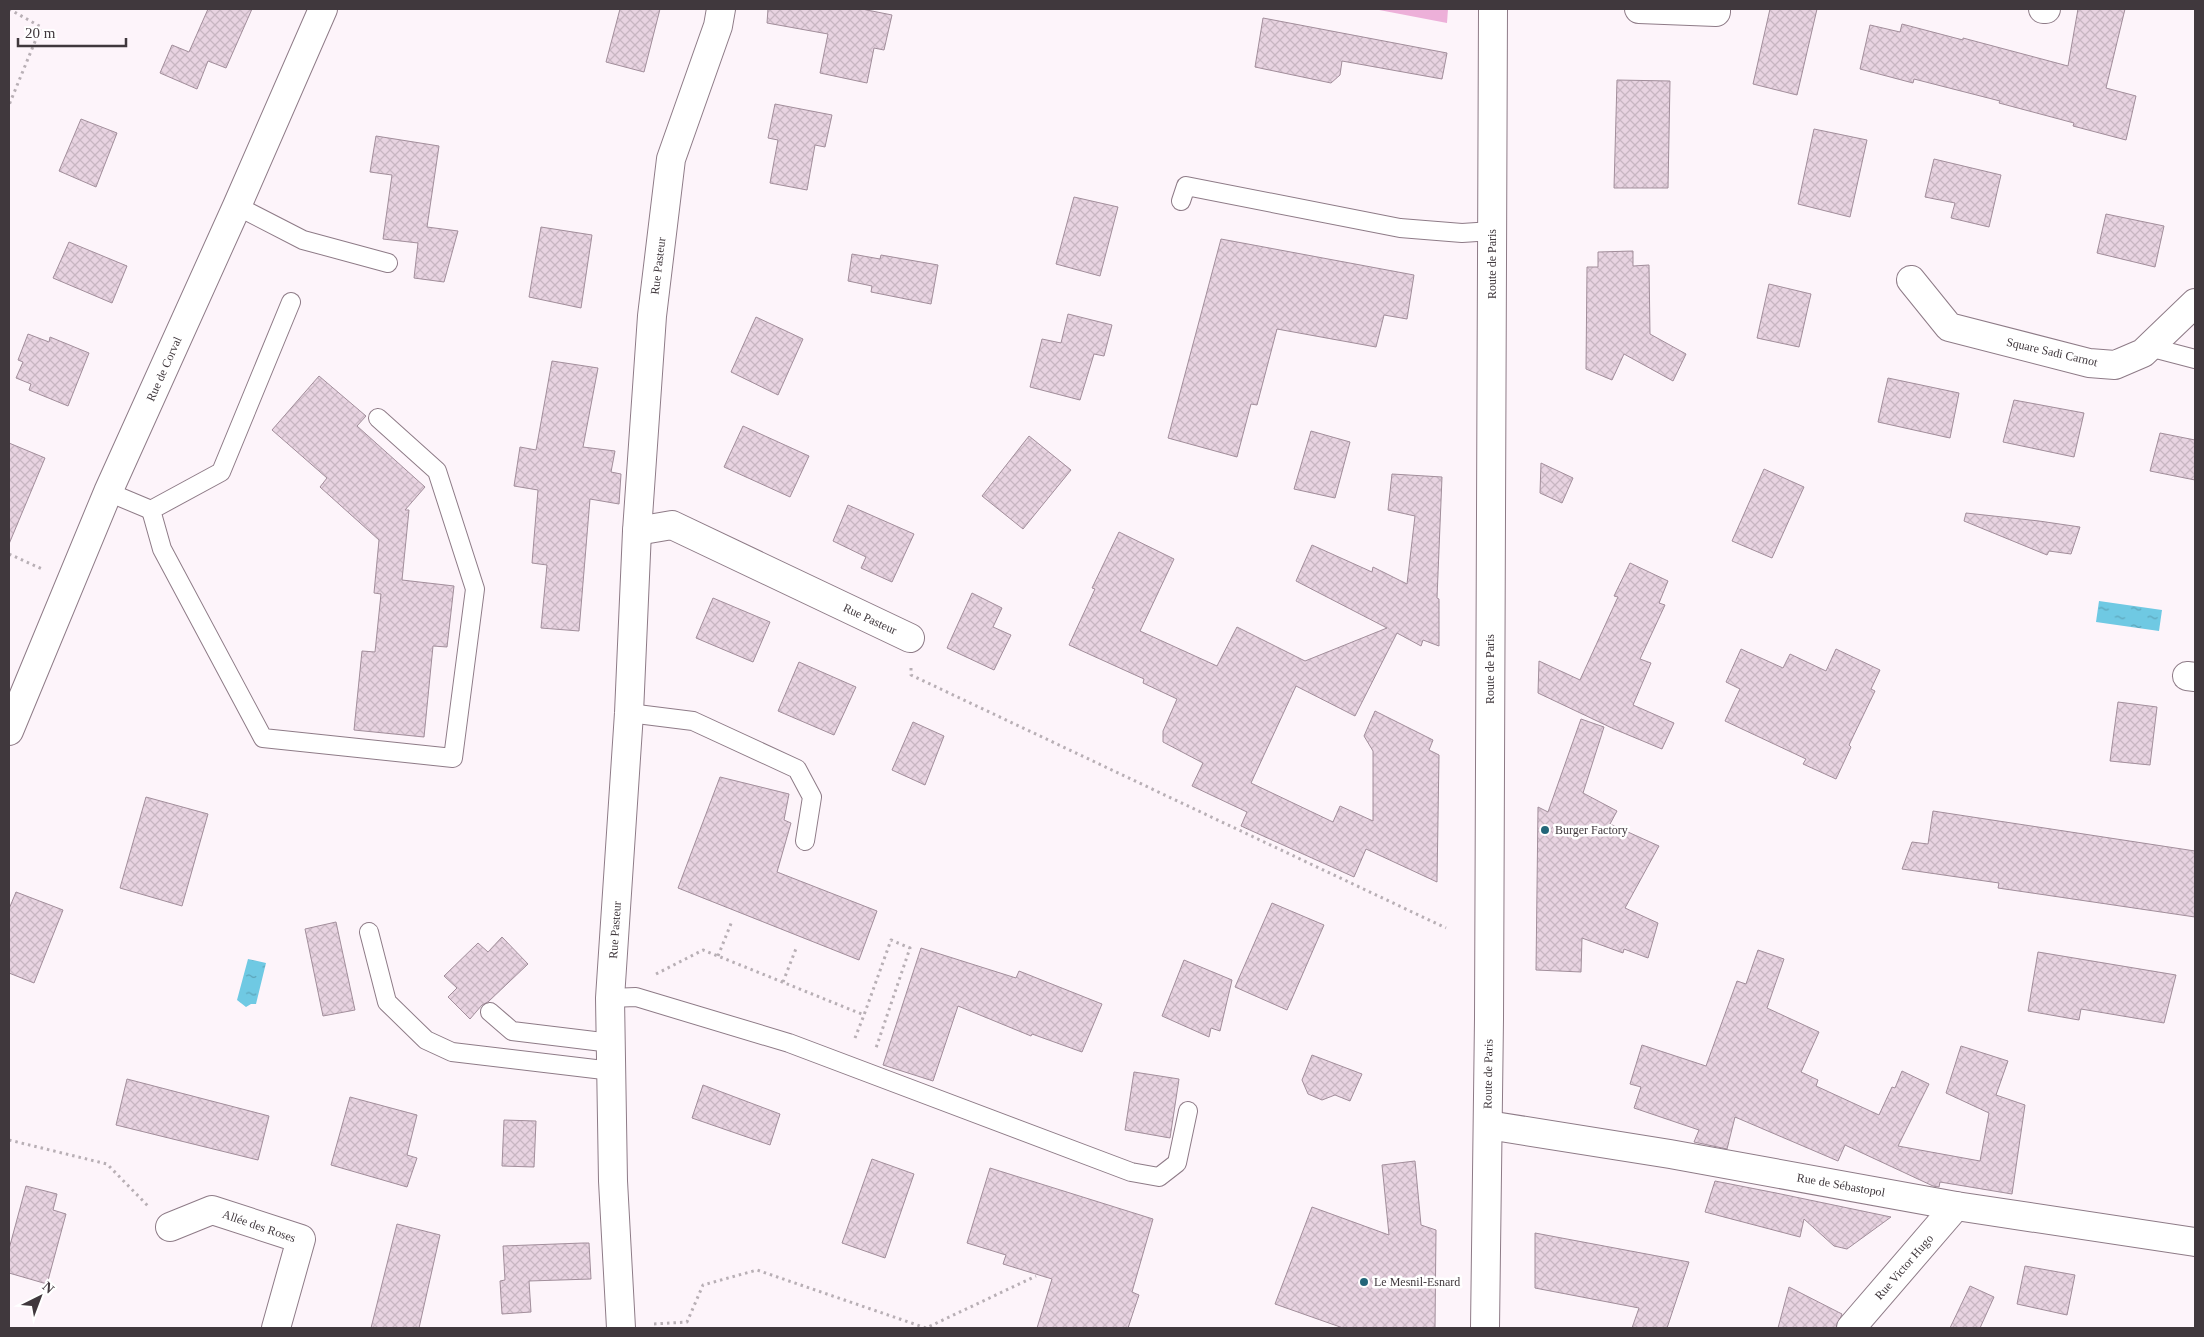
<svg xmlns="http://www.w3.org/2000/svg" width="2204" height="1337" font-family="Georgia,serif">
  <defs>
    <pattern id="water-ripples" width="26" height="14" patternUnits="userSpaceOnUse" patternTransform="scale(1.25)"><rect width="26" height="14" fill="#6fc9e3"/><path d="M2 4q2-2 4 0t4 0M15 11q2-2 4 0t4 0" fill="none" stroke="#5da4b9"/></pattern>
    <pattern id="building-cross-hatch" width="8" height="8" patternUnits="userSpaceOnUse" patternTransform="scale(1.25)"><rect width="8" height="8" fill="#e8d3e1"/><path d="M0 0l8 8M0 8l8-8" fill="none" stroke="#c8b6c2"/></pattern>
  </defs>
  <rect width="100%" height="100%" fill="#fdf4fa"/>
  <!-- grass -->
  <path fill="#edb0d9" d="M 1374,9 L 1448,9 L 1447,23 Z"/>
  <!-- water -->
  <g fill="url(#water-ripples)">
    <path d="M 2099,601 L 2162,610 L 2159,631 L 2096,622 Z"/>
    <path d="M 248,959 L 266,963 L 256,1004 L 251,1004 L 246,1007 L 237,1000 Z"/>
  </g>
  <!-- building -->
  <g fill="url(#building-cross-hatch)" stroke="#a28e9b">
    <path d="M 208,9 L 252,9 L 226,68 L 208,61 L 197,89 L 160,73 L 172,45 L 189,52 Z"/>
    <path d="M 620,9 L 660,9 L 644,72 L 606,62 Z"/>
    <path d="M 768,9 L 862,9 L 892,15 L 884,50 L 874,48 L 867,83 L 820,73 L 828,34 L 767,23 Z"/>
    <path d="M 1770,9 L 1817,9 L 1797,95 L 1753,84 Z"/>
    <path d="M 2078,9 L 2125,9 L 2106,88 L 2136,96 L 2126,140 L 2073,126 L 2074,123 L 1999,103 L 2000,101 L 1914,79 L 1913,83 L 1860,69 L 1870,25 L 1900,32 L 1902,24 L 1963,40 L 1963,38 L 2068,66 Z"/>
    <path d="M 1263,18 L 1447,53 L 1442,79 L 1342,61 L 1340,75 L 1331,83 L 1255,67 Z"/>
    <path d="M 1617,80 L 1670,81 L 1668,188 L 1614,188 Z"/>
    <path d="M 775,104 L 832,115 L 825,147 L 815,145 L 807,190 L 770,183 L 778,140 L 768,138 Z"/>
    <path d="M 81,119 L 117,133 L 96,187 L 59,171 Z"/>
    <path d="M 1814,129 L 1867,140 L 1850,217 L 1798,204 Z"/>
    <path d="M 376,136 L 439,146 L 427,227 L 458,231 L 444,282 L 414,278 L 418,243 L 383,239 L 392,175 L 370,172 Z"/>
    <path d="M 1934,159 L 2001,175 L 1989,227 L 1951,218 L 1955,203 L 1925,197 Z"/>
    <path d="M 1074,197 L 1118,207 L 1100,276 L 1056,264 Z"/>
    <path d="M 2106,214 L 2164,226 L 2155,267 L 2097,253 Z"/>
    <path d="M 541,227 L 592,235 L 581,308 L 529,297 Z"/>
    <path d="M 1221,239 L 1414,275 L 1407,319 L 1384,315 L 1376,347 L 1277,329 L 1257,405 L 1251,404 L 1237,457 L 1168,438 Z"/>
    <path d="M 69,242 L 127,266 L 112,303 L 53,278 Z"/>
    <path d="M 1633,251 L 1633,266 L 1649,265 L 1650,334 L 1686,354 L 1673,381 L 1624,354 L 1612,380 L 1586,369 L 1587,267 L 1598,267 L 1598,252 Z"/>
    <path d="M 852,254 L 880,259 L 881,255 L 938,265 L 931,304 L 871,292 L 872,286 L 848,281 Z"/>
    <path d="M 1769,284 L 1811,294 L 1799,347 L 1757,338 Z"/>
    <path d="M 1068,314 L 1112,325 L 1104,356 L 1094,354 L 1080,400 L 1030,387 L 1042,339 L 1061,343 Z"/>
    <path d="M 756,317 L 803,339 L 778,395 L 731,372 Z"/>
    <path d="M 28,334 L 49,342 L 50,337 L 89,353 L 68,406 L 29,390 L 31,384 L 16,378 L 23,362 L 18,360 Z"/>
    <path d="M 552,361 L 598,368 L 583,447 L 615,451 L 611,472 L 621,474 L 619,504 L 590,499 L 579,631 L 541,628 L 547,565 L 532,563 L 538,490 L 514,486 L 520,447 L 536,450 Z"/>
    <path d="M 319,376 L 366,416 L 357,426 L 425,487 L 405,510 L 409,510 L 402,580 L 454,586 L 447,647 L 433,646 L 424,737 L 354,730 L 362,651 L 375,652 L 381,594 L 374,593 L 379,540 L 320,487 L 327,478 L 272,430 Z"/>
    <path d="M 1888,378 L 1959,393 L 1950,438 L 1878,422 Z"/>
    <path d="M 2014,400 L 2084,413 L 2074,457 L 2003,442 Z"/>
    <path d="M 743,426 L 809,456 L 790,497 L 724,467 Z"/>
    <path d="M 1311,431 L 1350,442 L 1335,498 L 1294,489 Z"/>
    <path d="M 2160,433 L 2195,440 L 2195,480 L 2150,471 Z"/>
    <path d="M 1029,436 L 1071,470 L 1023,529 L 982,496 Z"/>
    <path d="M 9,443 L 45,458 L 9,544 Z"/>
    <path d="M 1541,463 L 1573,478 L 1562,503 L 1540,493 Z"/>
    <path d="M 1764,469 L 1804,487 L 1772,558 L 1732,541 Z"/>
    <path d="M 1392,474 L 1442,477 L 1437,598 L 1439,599 L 1439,646 L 1423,640 L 1421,646 L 1397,633 L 1355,716 L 1296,686 L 1251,783 L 1333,822 L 1340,806 L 1373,821 L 1373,751 L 1364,736 L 1375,711 L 1433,740 L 1429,750 L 1439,755 L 1437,882 L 1366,849 L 1354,877 L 1241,826 L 1247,812 L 1192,786 L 1203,763 L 1163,742 L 1163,731 L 1177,699 L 1143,683 L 1144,679 L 1069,645 L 1095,589 L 1092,588 L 1119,532 L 1174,559 L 1140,631 L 1217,666 L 1237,627 L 1305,661 L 1387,628 L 1296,581 L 1312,545 L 1372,572 L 1373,567 L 1407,584 L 1415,516 L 1388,510 Z"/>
    <path d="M 848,505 L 914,534 L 892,582 L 861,568 L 866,557 L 833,541 Z"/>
    <path d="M 1966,513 L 2039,521 L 2080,527 L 2071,554 L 2049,551 L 2047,555 L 1964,521 Z"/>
    <path d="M 1630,563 L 1668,581 L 1659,603 L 1665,605 L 1640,659 L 1651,663 L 1633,705 L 1674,723 L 1662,749 L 1614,729 L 1538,693 L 1539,661 L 1580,680 L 1618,597 L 1614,596 Z"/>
    <path d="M 972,593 L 1002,608 L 993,627 L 1011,635 L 994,670 L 947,648 Z"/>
    <path d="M 713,598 L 770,622 L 753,662 L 696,638 Z"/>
    <path d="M 1741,649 L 1783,668 L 1790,654 L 1826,671 L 1836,649 L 1880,670 L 1871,689 L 1875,691 L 1849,745 L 1851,747 L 1836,779 L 1803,764 L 1806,759 L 1725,721 L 1740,689 L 1726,682 Z"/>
    <path d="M 799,662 L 856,687 L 834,735 L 778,711 Z"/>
    <path d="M 2118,702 L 2157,707 L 2150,765 L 2110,761 Z"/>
    <path d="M 1581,719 L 1604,727 L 1583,793 L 1617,811 L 1610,824 L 1659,846 L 1625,908 L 1658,923 L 1648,958 L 1624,949 L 1623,953 L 1582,938 L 1581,972 L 1536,970 L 1538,807 L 1548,812 Z"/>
    <path d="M 913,722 L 944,736 L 925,785 L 892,770 Z"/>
    <path d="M 720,777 L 789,794 L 784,820 L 791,823 L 777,872 L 877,911 L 859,960 L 678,888 Z"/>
    <path d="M 146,797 L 208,814 L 182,906 L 120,888 Z"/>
    <path d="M 1933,811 L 2195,851 L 2195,917 L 1998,888 L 1999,883 L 1902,869 L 1912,842 L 1928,844 Z"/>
    <path d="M 16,892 L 63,910 L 34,983 L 9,973 L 9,909 Z"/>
    <path d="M 1272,903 L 1324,925 L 1287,1010 L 1235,987 Z"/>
    <path d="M 336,922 L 355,1010 L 323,1016 L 305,929 Z"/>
    <path d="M 502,937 L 528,964 L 488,1002 L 482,1005 L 470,1019 L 448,997 L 457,988 L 444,976 L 478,943 L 488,952 Z"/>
    <path d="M 921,948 L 1016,978 L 1019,971 L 1102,1004 L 1082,1052 L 1032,1034 L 1031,1036 L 958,1006 L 933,1081 L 883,1065 Z"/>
    <path d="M 1758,950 L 1784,959 L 1767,1008 L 1819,1032 L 1801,1072 L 1818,1080 L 1816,1086 L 1879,1115 L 1892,1087 L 1895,1088 L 1902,1071 L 1929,1084 L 1898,1146 L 1980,1161 L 1989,1113 L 1946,1093 L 1961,1046 L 2008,1061 L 1996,1095 L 2025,1105 L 2012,1194 L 1940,1182 L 1939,1187 L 1933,1186 L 1845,1145 L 1838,1161 L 1735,1117 L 1727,1149 L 1694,1142 L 1699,1130 L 1634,1108 L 1641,1087 L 1630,1084 L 1642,1045 L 1706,1066 L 1737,981 L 1746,984 Z"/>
    <path d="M 2038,952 L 2176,975 L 2164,1023 L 2081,1009 L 2079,1020 L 2028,1011 Z"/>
    <path d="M 1184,960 L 1232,980 L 1220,1031 L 1211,1028 L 1209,1037 L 1162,1016 Z"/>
    <path d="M 1312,1055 L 1362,1074 L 1350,1101 L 1335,1095 L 1322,1100 L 1308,1094 L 1302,1080 Z"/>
    <path d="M 1134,1072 L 1179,1079 L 1170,1138 L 1125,1130 Z"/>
    <path d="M 127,1079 L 269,1116 L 258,1160 L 116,1125 Z"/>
    <path d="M 703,1085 L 780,1114 L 770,1145 L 692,1118 Z"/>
    <path d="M 350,1097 L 417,1115 L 407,1155 L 417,1158 L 407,1187 L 331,1165 Z"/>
    <path d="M 504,1120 L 536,1121 L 534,1167 L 502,1166 Z"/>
    <path d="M 872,1159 L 914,1174 L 885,1258 L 842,1243 Z"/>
    <path d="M 1415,1161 L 1421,1225 L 1436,1230 L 1435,1328 L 1343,1328 L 1275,1304 L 1312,1207 L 1389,1235 L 1382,1165 Z"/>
    <path d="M 990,1168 L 1153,1219 L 1132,1292 L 1139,1295 L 1128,1328 L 1037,1328 L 1052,1279 L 1003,1264 L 1006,1255 L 967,1243 Z"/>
    <path d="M 1715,1181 L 1776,1193 L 1891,1217 L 1847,1249 L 1834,1246 L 1804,1219 L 1800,1237 L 1705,1212 Z"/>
    <path d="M 26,1186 L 57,1194 L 53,1210 L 66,1214 L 47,1284 L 9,1273 L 9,1249 Z"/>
    <path d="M 397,1224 L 440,1235 L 419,1328 L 371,1328 Z"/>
    <path d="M 1535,1233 L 1689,1262 L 1667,1328 L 1632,1328 L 1639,1308 L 1535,1288 Z"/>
    <path d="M 583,1243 L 589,1243 L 591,1279 L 529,1281 L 531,1312 L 502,1314 L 500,1281 L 505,1280 L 503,1246 Z"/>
    <path d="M 2025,1266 L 2075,1275 L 2067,1315 L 2017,1304 Z"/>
    <path d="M 1970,1286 L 1994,1297 L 1980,1328 L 1950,1328 Z"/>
    <path d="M 1789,1287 L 1842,1314 L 1836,1328 L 1778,1328 Z"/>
  </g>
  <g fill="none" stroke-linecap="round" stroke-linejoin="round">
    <defs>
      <g id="service">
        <path d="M 1181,201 L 1186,186 L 1400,228 L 1462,233 L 1492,231"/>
        <path d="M 237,206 L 303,240 L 388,263"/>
        <path d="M 291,302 L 221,472 L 151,510 L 162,549 L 263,738 L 453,758 L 475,589 L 437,471 L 378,418"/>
        <path d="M 2149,347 L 2195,359"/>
        <path d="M 108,492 L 151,510"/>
        <path d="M 629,713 L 693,721 L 797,769 L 812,797 L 805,841"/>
        <path d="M 369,932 L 387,1002 L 426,1040 L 452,1052 L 612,1071"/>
        <path d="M 610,998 L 636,997 L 789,1043 L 1131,1172 L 1159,1177 L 1177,1163 L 1188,1111"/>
        <path d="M 490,1012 L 512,1031 L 611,1043"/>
      </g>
      <g id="minor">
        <path d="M 1639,9 L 1716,12 L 1716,9"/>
        <path d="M 2043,9 L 2046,9"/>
        <path d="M 1911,280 L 1949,327 L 2089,363 L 2115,365 L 2143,353 L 2195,303"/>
        <path d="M 637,531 L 672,525 L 910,638"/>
        <path d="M 2187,676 L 2195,677"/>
        <path d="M 9,731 L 108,492 L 237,206 L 323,9"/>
        <path d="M 1488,1125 L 1670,1154 L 1956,1206 L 2195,1242"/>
        <path d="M 170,1227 L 212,1210 L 301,1239 L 276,1328"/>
        <path d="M 621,1328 L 613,1181 L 610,998 L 629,713 L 637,531 L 652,316 L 671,159 L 718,26 L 721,9"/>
        <path d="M 1851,1328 L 1956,1206"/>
      </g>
      <path id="primary" d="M 1485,1328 L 1489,1019 L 1493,9"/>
    </defs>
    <!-- service casing -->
    <use href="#service" stroke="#8e7b87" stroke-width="20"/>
    <!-- minor casing -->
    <use href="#minor" stroke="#8e7b87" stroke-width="30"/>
    <!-- primary casing -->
    <use href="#primary" stroke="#8e7b87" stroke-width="30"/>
    <!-- path -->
    <g stroke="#b8afb5" stroke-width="3" stroke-dasharray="2.5 4" stroke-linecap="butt">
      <path d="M 9,9 L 41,27 L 9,105"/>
      <path d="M 9,554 L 42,569"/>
      <path d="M 911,668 L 911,675 L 1446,928"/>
      <path d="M 718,956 L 732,921"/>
      <path d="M 656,974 L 703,950 L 864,1015 L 891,940 L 910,948 L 876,1048"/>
      <path d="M 783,982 L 797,946"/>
      <path d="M 855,1038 L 864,1015"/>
      <path d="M 9,1140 L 107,1164 L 148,1206"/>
      <path d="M 654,1324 L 687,1322 L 703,1285 L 757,1270 L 926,1328 L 1036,1276"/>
    </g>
    <!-- service -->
    <use href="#service" stroke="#fff" stroke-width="18"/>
    <!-- minor -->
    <use href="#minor" stroke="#fff" stroke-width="28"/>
    <!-- primary -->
    <use href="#primary" stroke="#fff" stroke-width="28"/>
  </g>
  <!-- markers -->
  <g fill="#236679" stroke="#fff" stroke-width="2">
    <circle cx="1545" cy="830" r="5"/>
    <circle cx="1364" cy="1282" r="5"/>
  </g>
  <g text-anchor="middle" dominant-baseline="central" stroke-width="5" stroke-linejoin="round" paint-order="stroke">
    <!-- street labels -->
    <g font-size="12" fill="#40383d" stroke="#fff">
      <text transform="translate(1492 264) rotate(-90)">Route de Paris</text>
      <text transform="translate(658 266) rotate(-83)">Rue Pasteur</text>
      <text transform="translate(2052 352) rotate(13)">Square Sadi Carnot</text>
      <text transform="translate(164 369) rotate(-66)">Rue de Corval</text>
      <text transform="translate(870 619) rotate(25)">Rue Pasteur</text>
      <text transform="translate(1490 669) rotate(-90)">Route de Paris</text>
      <text transform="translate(615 930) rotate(-86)">Rue Pasteur</text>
      <text transform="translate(1488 1074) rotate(-89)">Route de Paris</text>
      <text transform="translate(1841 1185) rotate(10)">Rue de Sébastopol</text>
      <text transform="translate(259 1226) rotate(19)">Allée des Roses</text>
      <text transform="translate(1904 1267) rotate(-49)">Rue Victor Hugo</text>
    </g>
    <!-- poi labels -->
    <g font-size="12" fill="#40383d" stroke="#fff" text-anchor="start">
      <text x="1555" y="830">Burger Factory</text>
      <text x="1374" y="1282">Le Mesnil-Esnard</text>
    </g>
  </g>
  <!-- border -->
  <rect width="2204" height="1337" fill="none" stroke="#40383d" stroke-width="20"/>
  <!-- north arrow -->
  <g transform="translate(40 1297) rotate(42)" stroke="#ffffff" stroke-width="4" paint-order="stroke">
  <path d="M0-4L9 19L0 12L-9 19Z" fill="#40383d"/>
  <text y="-8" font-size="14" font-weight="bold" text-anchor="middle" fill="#40383d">N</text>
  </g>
  <!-- scale -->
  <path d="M18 38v8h108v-8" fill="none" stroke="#40383d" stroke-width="2.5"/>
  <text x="25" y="38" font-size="15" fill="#40383d" stroke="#ffffff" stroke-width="4" paint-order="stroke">20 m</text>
</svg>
